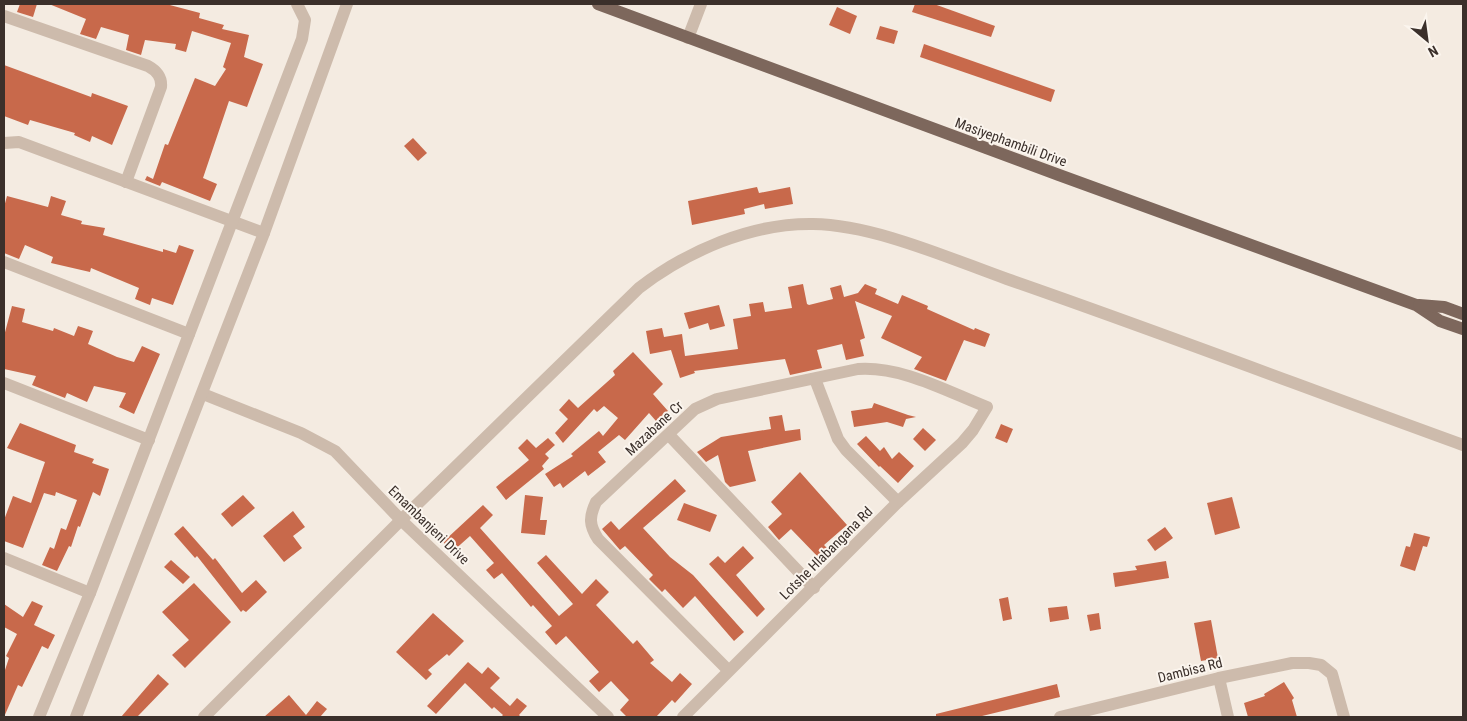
<svg xmlns="http://www.w3.org/2000/svg" width="1467" height="721" font-family="'Roboto Condensed',sans-serif">
  <rect width="100%" height="100%" fill="#f4ebe1"/>
  <!-- building -->
  <g fill="#c8694b">
    <path d="M 20,4 L 37,4 L 33,17 L 17,12 Z"/>
    <path d="M 49,4 L 166,4 L 200,13 L 199,18 L 224,25 L 222,29 L 249,35 L 244,57 L 263,64 L 247,107 L 229,101 L 203,178 L 217,184 L 210,201 L 162,182 L 160,186 L 145,180 L 147,176 L 153,179 L 165,144 L 168,145 L 195,78 L 215,86 L 226,69 L 223,67 L 231,43 L 192,31 L 186,52 L 175,49 L 176,44 L 145,40 L 141,55 L 126,50 L 129,35 L 101,27 L 96,39 L 80,34 L 86,19 Z"/>
    <path d="M 915,4 L 934,4 L 995,26 L 991,37 L 912,12 Z"/>
    <path d="M 837,7 L 857,16 L 850,34 L 829,25 Z"/>
    <path d="M 880,26 L 898,31 L 894,44 L 876,39 Z"/>
    <path d="M 924,44 L 1055,90 L 1051,102 L 920,57 Z"/>
    <path d="M 4,65 L 91,97 L 92,93 L 128,106 L 112,145 L 92,136 L 90,142 L 74,135 L 75,133 L 30,120 L 28,125 L 4,116 Z"/>
    <path d="M 413,138 L 427,153 L 418,161 L 404,146 Z"/>
    <path d="M 757,187 L 759,193 L 790,187 L 793,204 L 765,209 L 764,204 L 744,209 L 745,214 L 692,225 L 688,201 Z"/>
    <path d="M 7,196 L 48,207 L 51,196 L 66,201 L 61,215 L 82,221 L 81,224 L 105,228 L 103,235 L 163,252 L 163,249 L 176,253 L 179,245 L 194,250 L 173,305 L 152,298 L 150,305 L 135,299 L 139,288 L 91,268 L 90,272 L 51,263 L 53,257 L 25,245 L 19,259 L 4,253 L 4,207 Z"/>
    <path d="M 803,284 L 807,304 L 809,305 L 833,299 L 830,288 L 841,285 L 844,297 L 858,293 L 865,284 L 877,289 L 875,294 L 898,304 L 902,295 L 928,306 L 927,309 L 974,330 L 975,328 L 990,334 L 985,347 L 964,340 L 946,381 L 914,369 L 922,357 L 881,338 L 892,316 L 855,301 L 865,338 L 860,340 L 864,356 L 846,360 L 842,344 L 817,350 L 822,368 L 790,375 L 785,359 L 694,371 L 695,373 L 680,378 L 671,350 L 650,354 L 646,331 L 662,328 L 664,337 L 682,334 L 685,356 L 738,349 L 733,319 L 751,316 L 749,304 L 763,302 L 765,312 L 792,308 L 788,287 Z"/>
    <path d="M 719,305 L 725,326 L 710,330 L 708,323 L 689,329 L 684,313 Z"/>
    <path d="M 12,306 L 25,309 L 22,322 L 53,331 L 54,328 L 74,336 L 78,326 L 93,331 L 88,344 L 117,357 L 134,362 L 142,346 L 160,354 L 134,414 L 119,407 L 126,393 L 94,386 L 87,402 L 67,393 L 65,398 L 32,385 L 36,376 L 4,369 L 4,336 Z"/>
    <path d="M 633,352 L 663,384 L 653,394 L 668,411 L 656,421 L 649,413 L 625,440 L 619,435 L 598,452 L 606,462 L 588,476 L 585,471 L 563,488 L 560,483 L 554,487 L 545,474 L 573,456 L 571,454 L 599,431 L 603,436 L 618,418 L 604,406 L 597,412 L 594,409 L 563,443 L 555,433 L 568,419 L 559,410 L 569,399 L 578,408 L 615,375 L 613,371 Z"/>
    <path d="M 874,403 L 908,415 L 916,417 L 906,419 L 903,427 L 887,422 L 854,427 L 851,411 L 872,408 Z"/>
    <path d="M 782,415 L 785,431 L 800,429 L 801,440 L 748,451 L 756,481 L 730,487 L 725,482 L 718,455 L 706,462 L 697,452 L 721,437 L 771,429 L 769,417 Z"/>
    <path d="M 20,423 L 76,445 L 74,452 L 94,459 L 92,463 L 109,469 L 100,496 L 93,492 L 80,527 L 78,526 L 71,547 L 69,546 L 57,571 L 42,565 L 50,547 L 54,549 L 61,528 L 66,530 L 77,500 L 56,492 L 55,496 L 44,493 L 23,548 L 4,541 L 4,520 L 13,496 L 31,503 L 45,462 L 7,448 Z"/>
    <path d="M 1001,424 L 1013,429 L 1007,443 L 995,438 Z"/>
    <path d="M 923,428 L 936,440 L 925,451 L 913,439 Z"/>
    <path d="M 866,436 L 880,451 L 884,447 L 892,459 L 899,452 L 914,466 L 898,483 L 880,466 L 879,467 L 857,444 Z"/>
    <path d="M 548,438 L 555,445 L 545,454 L 549,458 L 542,466 L 544,469 L 506,500 L 496,487 L 529,460 L 518,448 L 527,439 L 536,448 Z"/>
    <path d="M 800,472 L 847,525 L 824,545 L 829,550 L 820,559 L 791,529 L 779,540 L 768,527 L 782,514 L 771,502 Z"/>
    <path d="M 675,479 L 686,491 L 643,528 L 670,557 L 693,575 L 744,632 L 734,641 L 695,596 L 683,608 L 665,589 L 662,592 L 649,579 L 653,575 L 625,546 L 620,550 L 602,529 L 611,521 L 619,530 Z"/>
    <path d="M 243,495 L 255,508 L 232,527 L 221,514 Z"/>
    <path d="M 525,495 L 543,497 L 540,520 L 547,520 L 545,535 L 521,533 Z"/>
    <path d="M 1232,497 L 1240,528 L 1215,535 L 1207,503 Z"/>
    <path d="M 684,503 L 717,515 L 710,532 L 677,520 Z"/>
    <path d="M 483,505 L 493,515 L 480,528 L 559,616 L 573,604 L 537,563 L 546,555 L 582,594 L 596,579 L 609,592 L 596,605 L 633,644 L 637,640 L 654,660 L 650,663 L 672,682 L 680,673 L 692,684 L 675,703 L 672,700 L 656,717 L 627,717 L 620,710 L 629,700 L 611,681 L 599,692 L 589,681 L 599,672 L 566,636 L 556,645 L 545,632 L 552,626 L 533,605 L 531,607 L 502,573 L 494,579 L 486,570 L 494,563 L 470,536 L 452,552 L 443,542 Z"/>
    <path d="M 293,511 L 305,527 L 293,536 L 302,548 L 284,562 L 263,536 Z"/>
    <path d="M 183,526 L 213,560 L 215,558 L 242,593 L 256,580 L 267,592 L 246,612 L 243,610 L 241,612 L 197,556 L 195,558 L 174,534 Z"/>
    <path d="M 1165,527 L 1173,538 L 1155,551 L 1147,540 Z"/>
    <path d="M 1414,533 L 1430,537 L 1427,547 L 1423,546 L 1415,571 L 1400,566 L 1406,546 L 1410,547 Z"/>
    <path d="M 743,546 L 754,558 L 736,575 L 765,609 L 757,617 L 709,564 L 718,556 L 725,563 Z"/>
    <path d="M 171,560 L 190,577 L 183,584 L 164,567 Z"/>
    <path d="M 1166,561 L 1169,578 L 1115,587 L 1113,573 L 1137,570 L 1135,566 Z"/>
    <path d="M 194,583 L 231,622 L 185,668 L 172,655 L 189,640 L 162,612 Z"/>
    <path d="M 1008,597 L 1012,619 L 1003,621 L 999,599 Z"/>
    <path d="M 32,601 L 43,606 L 34,625 L 55,635 L 48,649 L 42,646 L 22,687 L 18,685 L 4,717 L 4,673 L 9,658 L 6,656 L 17,634 L 4,627 L 4,604 L 23,617 Z"/>
    <path d="M 1067,606 L 1069,619 L 1050,622 L 1048,608 Z"/>
    <path d="M 433,613 L 464,641 L 449,656 L 447,654 L 428,670 L 432,674 L 426,680 L 396,652 Z"/>
    <path d="M 1099,613 L 1101,629 L 1090,631 L 1087,615 Z"/>
    <path d="M 1211,620 L 1218,658 L 1201,661 L 1194,623 Z"/>
    <path d="M 468,662 L 482,674 L 488,667 L 500,678 L 490,688 L 510,706 L 517,698 L 527,706 L 519,715 L 521,717 L 501,717 L 503,715 L 494,707 L 492,709 L 465,683 L 436,714 L 427,706 Z"/>
    <path d="M 158,674 L 169,684 L 137,717 L 121,717 Z"/>
    <path d="M 1284,682 L 1294,698 L 1292,700 L 1297,717 L 1248,717 L 1244,703 L 1265,696 L 1264,694 Z"/>
    <path d="M 1057,684 L 1060,697 L 978,717 L 936,717 L 936,714 Z"/>
    <path d="M 289,695 L 306,715 L 317,701 L 327,709 L 320,717 L 264,717 Z"/>
  </g>
  <g fill="none" stroke-linecap="round" stroke-linejoin="round">
    <!-- minor -->
    <g stroke="#cdbbac" stroke-width="12">
      <path d="M 4,16 L 148,66 C 157,71 162,77 161,87 L 126,182"/>
      <path d="M 688,38 L 701,4"/>
      <path d="M 4,143 L 19,142 L 264,233"/>
      <path d="M 4,262 L 189,334"/>
      <path d="M 815,379 L 838,439 L 846,450 L 898,502"/>
      <path d="M 4,383 L 149,440"/>
      <path d="M 203,394 L 301,433 L 335,451 L 401,520 L 608,717"/>
      <path d="M 669,435 L 814,588"/>
      <path d="M 4,558 L 90,593"/>
      <path d="M 1219,678 L 1228,717"/>
      <path d="M 39,717 L 90,593 L 302,39 L 305,20 L 297,4"/>
      <path d="M 76,717 L 264,233 L 347,4"/>
      <path d="M 204,717 L 401,520 L 639,288 C 687,251 751,223 813,224 C 875,225 948,258 1007,279 C 1160,332 1311,390 1463,445"/>
      <path d="M 683,717 L 898,502 L 962,443 L 973,430 L 987,407 C 946,391 902,366 858,369 L 717,399 L 695,409 L 596,502 C 589,517 589,525 598,539 L 728,670"/>
      <path d="M 1060,717 L 1219,678 L 1292,663 L 1309,663 L 1321,665 L 1332,674 L 1344,717"/>
    </g>
    <!-- major -->
    <g stroke="#7d675c" stroke-width="12">
      <path d="M 598,4 L 1059,175 L 1416,305 L 1440,321 L 1463,329"/>
      <path d="M 1419,305 L 1444,307 L 1463,314"/>
    </g>
  </g>
  <g text-anchor="middle" dominant-baseline="central" stroke-width="4" stroke-linejoin="round" paint-order="stroke">
    <!-- street labels -->
    <g font-size="14" fill="#3b302b" stroke="#fbf5ee">
      <text transform="translate(1011 142) rotate(20)">Masiyephambili Drive</text>
      <text transform="translate(654 428) rotate(-43)">Mazabane Cr</text>
      <text transform="translate(429 525) rotate(44)">Emambanjeni Drive</text>
      <text transform="translate(826 553) rotate(-45)">Lotshe Hlabangana Rd</text>
      <text transform="translate(1190 670) rotate(-14)">Dambisa Rd</text>
    </g>
  </g>
  <!-- border -->
  <rect width="1467" height="721" fill="none" stroke="#3b302b" stroke-width="10"/>
  <!-- north arrow -->
  <g transform="translate(1427 40) rotate(151)" stroke="#fbf5ee" stroke-width="4" paint-order="stroke">
  <path d="M0-4L9 19L0 12L-9 19Z" fill="#3b302b"/>
  <text y="-8" font-size="14" font-weight="bold" text-anchor="middle" fill="#3b302b">N</text>
  </g>
</svg>
